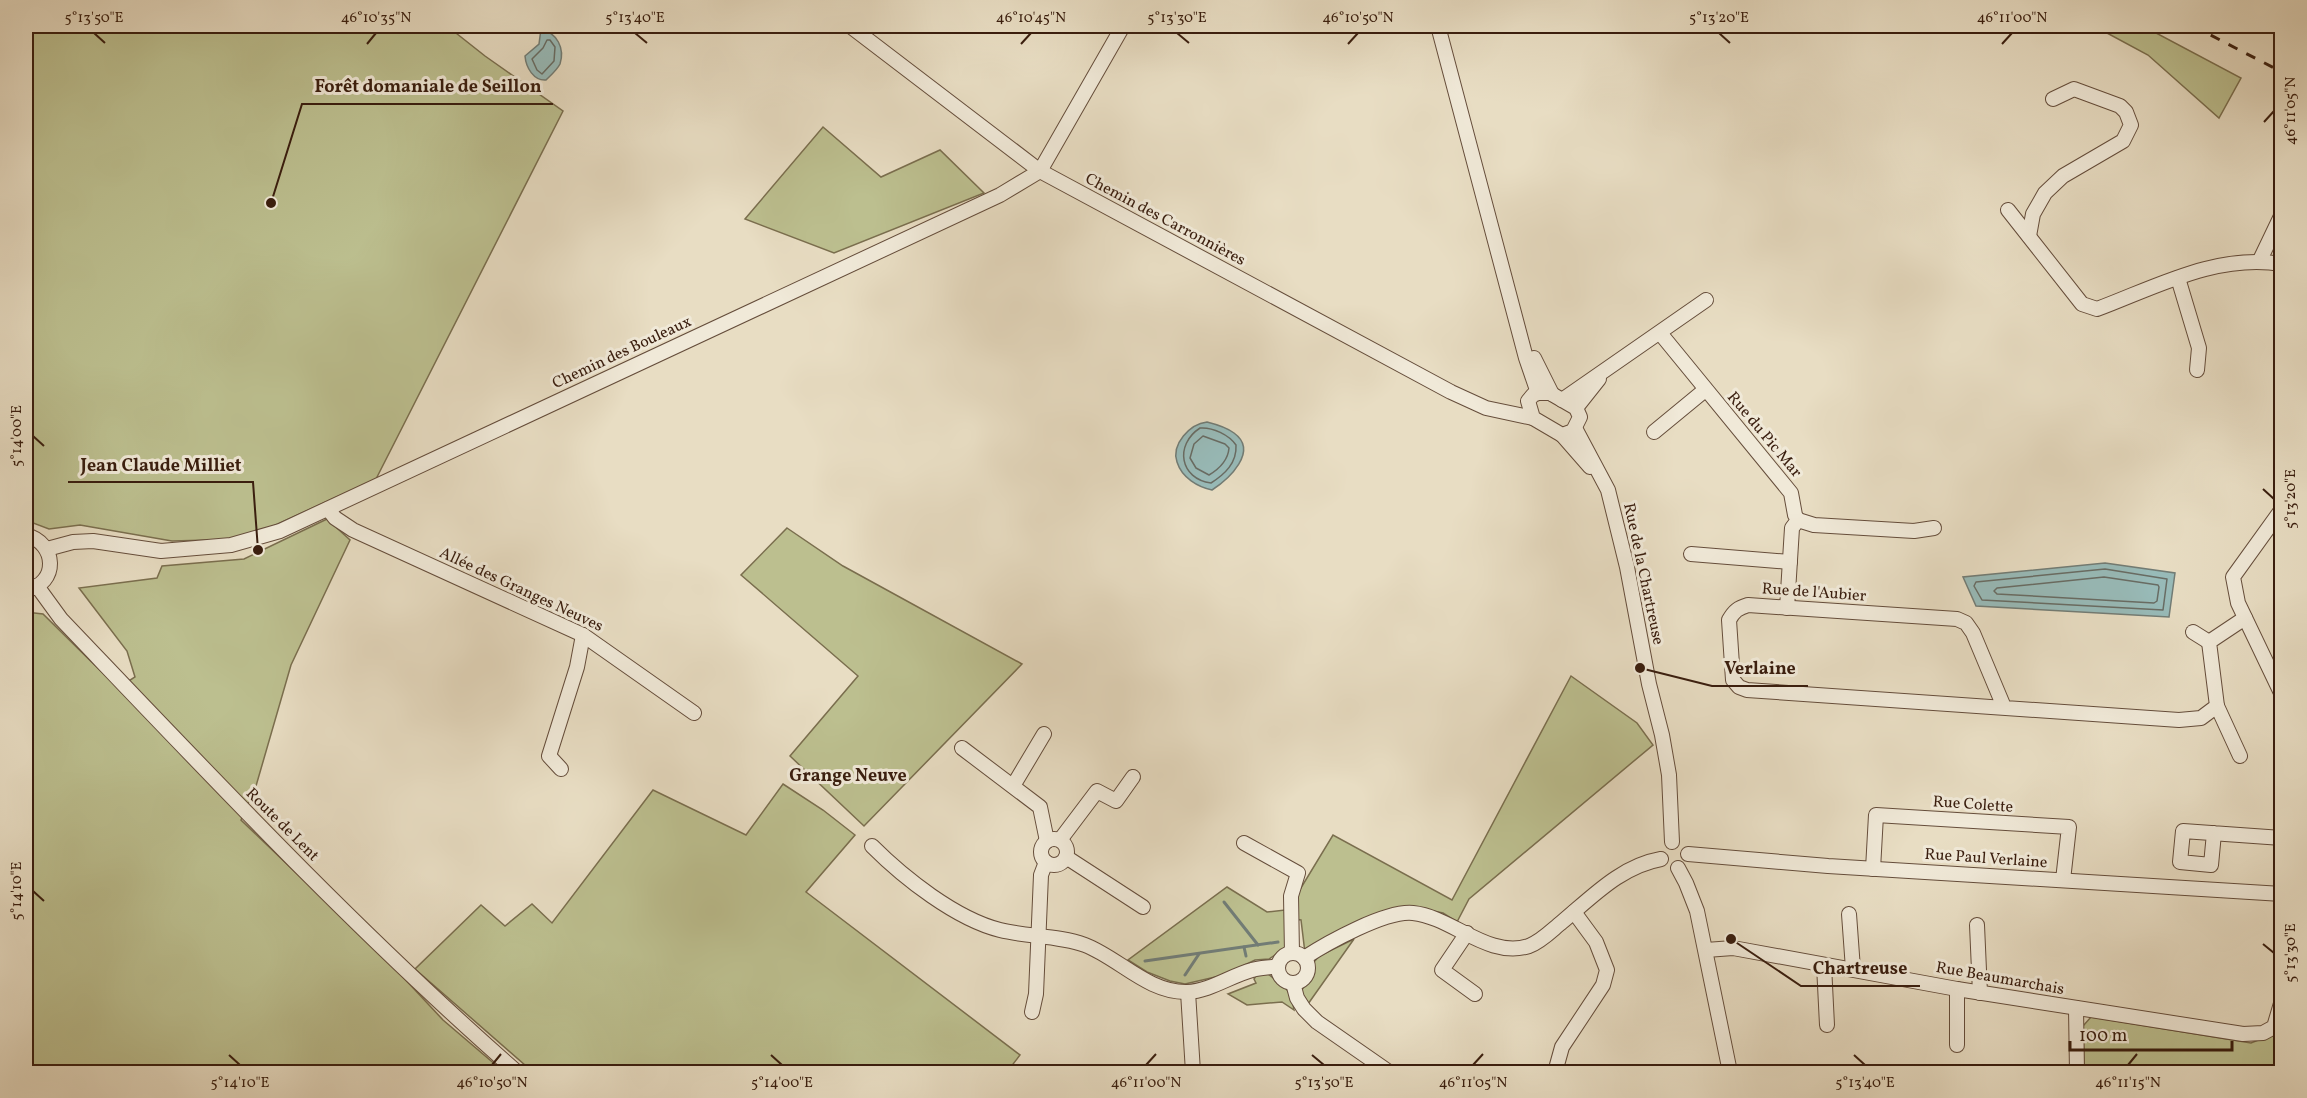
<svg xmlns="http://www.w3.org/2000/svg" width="2307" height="1098" font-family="Vollkorn,serif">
  <rect width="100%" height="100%" fill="#e8ddc3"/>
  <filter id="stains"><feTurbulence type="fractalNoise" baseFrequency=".00333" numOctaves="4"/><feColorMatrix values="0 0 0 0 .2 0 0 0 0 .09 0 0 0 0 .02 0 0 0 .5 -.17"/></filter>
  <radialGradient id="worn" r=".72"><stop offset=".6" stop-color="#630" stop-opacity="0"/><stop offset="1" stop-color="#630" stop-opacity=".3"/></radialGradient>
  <!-- green -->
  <g fill="#bcbf8f" stroke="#7a6e4e" stroke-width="1.5">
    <path d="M 26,26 L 447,26 L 485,56 L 563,111 L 376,479 L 245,539 L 172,541 L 80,525 L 49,529 L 33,523 L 26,511 Z"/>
    <path d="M 2094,26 L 2143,26 L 2241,78 L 2219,118 L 2148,55 Z"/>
    <path d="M 823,127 L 881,177 L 940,150 L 984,193 L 834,253 L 745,219 Z"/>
    <path d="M 327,519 L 350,540 L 291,665 L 256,786 L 241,820 L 388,961 L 443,1020 L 504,1072 L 26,1072 L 26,612 L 43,614 L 118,688 L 135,677 L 127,651 L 79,588 L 157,578 L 162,566 L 244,559 Z"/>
    <path d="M 787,528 L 843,566 L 1022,664 L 864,826 L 790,756 L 858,676 L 741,575 Z"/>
    <path d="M 1571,676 L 1637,723 L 1653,745 L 1469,899 L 1457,922 L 1443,913 L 1419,908 L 1305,953 L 1301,920 L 1294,919 L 1293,901 L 1333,835 L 1452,900 Z"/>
    <path d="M 783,784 L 823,810 L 855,835 L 806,892 L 1020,1055 L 1007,1072 L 533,1072 L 415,969 L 481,905 L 505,926 L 532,904 L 552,923 L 653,790 L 746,835 Z"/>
    <path d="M 1227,887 L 1267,912 L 1285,910 L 1287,947 L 1269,959 L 1255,960 L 1224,975 L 1185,984 L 1170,981 L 1147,972 L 1128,960 Z"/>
    <path d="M 1354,939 L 1308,1004 L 1303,1002 L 1302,990 L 1311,974 L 1314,962 L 1319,956 Z"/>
    <path d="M 1257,974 L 1268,974 C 1284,986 1291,989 1294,1010 L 1282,1002 L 1247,1005 L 1228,994 L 1256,983 L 1254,979 Z"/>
    <path d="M 2091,1017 L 2251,1043 L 2281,1031 L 2281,1072 L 2084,1072 L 2083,1026 Z"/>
  </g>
  <!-- water -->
  <g fill="#98bbb9" stroke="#727c75" stroke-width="1.5">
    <path d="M 541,29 C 557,33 565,48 560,64 C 557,70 551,75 546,80 C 534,81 526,68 525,56 L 539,44 Z"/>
    <path d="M 1207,422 C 1215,424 1226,427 1234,433 C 1259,451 1229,479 1212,490 C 1198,487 1182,478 1177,462 C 1171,444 1190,424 1207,422 Z"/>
    <path d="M 2105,563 L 2175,573 L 2169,617 L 1976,606 L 1963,577 Z"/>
  </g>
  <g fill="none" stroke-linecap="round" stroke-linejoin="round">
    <!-- shore -->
    <g stroke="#686c64" stroke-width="1.5">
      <path d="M 547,40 L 550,40 L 555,47 L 554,61 L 542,74 L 537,70 L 532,59 L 543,48 Z"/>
      <path d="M 1200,428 C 1213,427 1229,435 1236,445 C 1237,463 1225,474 1211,483 C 1180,479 1174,445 1200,428 Z"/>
      <path d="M 1203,436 L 1225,444 L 1229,448 C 1228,461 1219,469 1209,475 L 1196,468 L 1190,458 L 1194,444 Z"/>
      <path d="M 2105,569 L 2167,579 L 2163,610 L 1982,600 L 1974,586 L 1976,582 Z"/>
      <path d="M 2104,577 L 2158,585 L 2159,587 L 2157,601 L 2154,603 L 1997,594 L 1994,591 L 1997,588 Z"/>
    </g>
    <!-- stream -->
    <g stroke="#727c75" stroke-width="3">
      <path d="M 1224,902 L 1258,945"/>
      <path d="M 1244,947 L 1246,956"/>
      <path d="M 1145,961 L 1278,942"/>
      <path d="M 1185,975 L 1199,954"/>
    </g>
    <defs>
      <g id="minor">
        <path d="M 850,26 L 1040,171 L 1451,392 L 1486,408 L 1533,418"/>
        <path d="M 1438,26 L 1526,358 L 1538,393"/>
        <path d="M 2008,210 L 2082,304 L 2097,309 C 2156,287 2217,253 2282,264"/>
        <path d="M 2029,236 L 2033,214 L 2045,193 L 2063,176 L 2123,141 L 2131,125 L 2126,112 L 2120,106 L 2074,89 L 2053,99"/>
        <path d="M 2260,260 L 2282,214"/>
        <path d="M 2178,278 L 2199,348 L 2197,370"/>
        <path d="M 1660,333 L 1791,493 L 1795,515 L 1798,520 L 1792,528 L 1787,608"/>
        <path d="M 1534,358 L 1552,394"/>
        <path d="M 1538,393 L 1550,393 L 1576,408 L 1580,417 L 1573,431 L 1562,435 L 1533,418 L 1528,401 L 1533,395 Z"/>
        <path d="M 1562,400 L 1706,300"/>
        <path d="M 1576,408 L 1599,379"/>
        <path d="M 1575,428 L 1608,490 L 1627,567 L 1649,684 L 1662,735 L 1669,775 L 1672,842"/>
        <path d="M 1654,432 L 1705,390"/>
        <path d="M 1562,435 L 1590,467"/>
        <path d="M 328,509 L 335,518 L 353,530 L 583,635 L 694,713"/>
        <path d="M 2282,509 L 2233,577 L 2238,603 L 2282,695"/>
        <path d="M 1798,520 L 1814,525 L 1914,531 L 1934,528"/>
        <path d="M 26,535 C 57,543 59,584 26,590"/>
        <path d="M 47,549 L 73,542 L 93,541 L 161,551 L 231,545 L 280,531 L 1000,195 L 1040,171 L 1123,26"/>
        <path d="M 1691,554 L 1790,562"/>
        <path d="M 37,586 L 61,619 C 209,774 356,931 517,1072"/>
        <path d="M 2193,632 L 2209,642"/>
        <path d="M 2217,706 L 2240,756"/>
        <path d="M 2004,707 L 1973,633 L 1966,623 L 1957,619 L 1748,605 C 1738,608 1734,611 1729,620 L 1733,680 L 1739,687 L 1747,690 L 2179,720 L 2201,718 L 2217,706 L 2209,642 L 2245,618"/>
        <path d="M 962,748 L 1040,807 L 1047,841"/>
        <path d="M 561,769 L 549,756 L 577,667 L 583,635"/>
        <path d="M 1013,786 L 1044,734"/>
        <path d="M 2214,833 L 2211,865 L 2180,862 L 2183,831 L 2282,838"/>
        <circle cx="1054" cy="852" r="13"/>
        <path d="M 1060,840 L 1097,791 L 1116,801 L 1133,777"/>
        <path d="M 1244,843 L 1298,873 L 1291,896 L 1292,953"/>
        <path d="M 872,846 C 904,878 956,919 1000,930 C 1028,937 1058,935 1085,945 C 1119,958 1148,993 1187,992 C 1210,991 1230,976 1252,970 C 1261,967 1269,968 1278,966"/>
        <path d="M 1688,854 L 1828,866 L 2282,894"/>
        <path d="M 1066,857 L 1143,907"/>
        <path d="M 1678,868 L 1686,883 L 1697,911 L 1730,1072"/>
        <path d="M 1873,869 L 1876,815 L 2069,827 L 2063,880"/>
        <path d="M 1849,914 L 1853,969"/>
        <path d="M 1977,925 L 1980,993"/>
        <path d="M 1467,933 L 1442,970 L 1475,994"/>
        <path d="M 1706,950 L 1733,948 L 1957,989 L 2243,1034 L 2263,1033 L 2274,1027 L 2282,1000"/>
        <circle cx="1293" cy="968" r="15"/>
        <path d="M 1304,958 C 1327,943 1386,910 1413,913 C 1452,917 1488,959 1529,946 C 1542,941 1552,930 1562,922 C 1592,897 1621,866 1661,859"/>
        <path d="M 1824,965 L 1827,1025"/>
        <path d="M 1293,983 L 1297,998 L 1304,1009 L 1317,1022 L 1389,1072"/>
        <path d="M 1188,992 L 1193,1072"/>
        <path d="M 2076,1008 L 2077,1072"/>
        <path d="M 1032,1012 L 1036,994 L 1041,875 L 1046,862"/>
        <path d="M 1957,1045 L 1957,989"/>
        <path d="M 1557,1065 L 1562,1047 L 1603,985 L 1607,970 L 1596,942 L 1574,912"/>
      </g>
    </defs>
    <!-- minor casing -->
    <use href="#minor" stroke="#654d3b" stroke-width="16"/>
    <!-- minor -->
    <use href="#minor" stroke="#f0e9d8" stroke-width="14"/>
    <!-- rail -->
    <path stroke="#391d0e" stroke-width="3" stroke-dasharray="10 10" stroke-linecap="butt" d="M 2193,26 L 2282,72"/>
  </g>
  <!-- ticks -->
  <path fill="none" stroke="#391d0e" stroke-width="2" d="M 94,33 L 105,43M 635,33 L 647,43M 1177,33 L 1189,43M 1719,33 L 1730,43M 367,44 L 376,33M 1021,44 L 1031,33M 1348,44 L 1358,33M 2002,44 L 2012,33M 2264,122 L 2274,111M 33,436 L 44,446M 2263,489 L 2274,499M 33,891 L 44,901M 2263,944 L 2274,953M 229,1055 L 240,1065M 771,1055 L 782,1065M 1312,1055 L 1324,1065M 1854,1055 L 1865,1065M 492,1065 L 501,1054M 1146,1065 L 1156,1054M 1473,1065 L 1483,1054M 2128,1065 L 2137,1054"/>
  <g text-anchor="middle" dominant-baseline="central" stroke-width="6" stroke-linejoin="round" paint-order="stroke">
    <!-- street labels -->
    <g font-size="16" fill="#391d0e" stroke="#f0e9d8">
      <text transform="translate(1165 220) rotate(28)">Chemin des Carronnières</text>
      <text transform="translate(622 353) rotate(-25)">Chemin des Bouleaux</text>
      <text transform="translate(1764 435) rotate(50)">Rue du Pic Mar</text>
      <text transform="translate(1643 574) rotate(78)">Rue de la Chartreuse</text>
      <text transform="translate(521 590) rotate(25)">Allée des Granges Neuves</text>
      <text transform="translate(1814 593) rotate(4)">Rue de l'Aubier</text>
      <text transform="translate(1973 805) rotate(4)">Rue Colette</text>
      <text transform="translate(282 825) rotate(45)">Route de Lent</text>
      <text transform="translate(1986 859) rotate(4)">Rue Paul Verlaine</text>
      <text transform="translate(2000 979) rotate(10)">Rue Beaumarchais</text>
    </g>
    <!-- neighbourhood labels -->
    <g font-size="18" font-weight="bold" fill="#391d0e" stroke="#f0e9d8">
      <text x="848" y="776">Grange Neuve</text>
    </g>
  </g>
  <!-- callouts -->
  <path fill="none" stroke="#391d0e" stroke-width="2" d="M271 203L302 104H553M258 550L253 482H68M1640 668L1712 686H1808M1731 939L1801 986H1920"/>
  <g fill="#391d0e" stroke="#f0e9d8" stroke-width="2">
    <circle cx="271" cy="203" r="6"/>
    <circle cx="258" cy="550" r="6"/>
    <circle cx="1640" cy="668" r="6"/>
    <circle cx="1731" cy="939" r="6"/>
  </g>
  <g font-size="18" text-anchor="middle" font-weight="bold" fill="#391d0e" stroke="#f0e9d8" stroke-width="6" stroke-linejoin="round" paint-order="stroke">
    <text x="428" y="92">Forêt domaniale de Seillon</text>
    <text x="161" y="471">Jean Claude Milliet</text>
    <text x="1760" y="674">Verlaine</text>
    <text x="1860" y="974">Chartreuse</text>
  </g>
  <!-- margin -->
  <rect width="2307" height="1098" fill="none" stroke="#e8ddc3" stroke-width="66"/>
  <!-- scale -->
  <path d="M2070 1041v9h162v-9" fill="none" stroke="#391d0e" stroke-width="3"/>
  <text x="2079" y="1041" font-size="18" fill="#391d0e" stroke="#f0e9d8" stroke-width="4.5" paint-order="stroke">100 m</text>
  <rect x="33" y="33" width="2241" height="1032" fill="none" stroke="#391d0e" stroke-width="2"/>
  <g font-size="15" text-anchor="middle" fill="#391d0e">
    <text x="94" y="22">5°13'50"E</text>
    <text x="376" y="22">46°10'35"N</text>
    <text x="635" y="22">5°13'40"E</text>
    <text x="1031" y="22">46°10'45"N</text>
    <text x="1177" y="22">5°13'30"E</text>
    <text x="1358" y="22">46°10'50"N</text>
    <text x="1719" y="22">5°13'20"E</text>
    <text x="2012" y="22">46°11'00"N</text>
    <text transform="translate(2290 111) rotate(-90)" y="5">46°11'05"N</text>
    <text transform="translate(16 436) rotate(-90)" y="5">5°14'00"E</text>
    <text transform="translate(2290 499) rotate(-90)" y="5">5°13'20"E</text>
    <text transform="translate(16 891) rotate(-90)" y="5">5°14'10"E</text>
    <text transform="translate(2290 953) rotate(-90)" y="5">5°13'30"E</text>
    <text x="240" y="1087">5°14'10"E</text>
    <text x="492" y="1087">46°10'50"N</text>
    <text x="782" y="1087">5°14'00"E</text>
    <text x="1146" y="1087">46°11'00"N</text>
    <text x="1324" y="1087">5°13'50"E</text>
    <text x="1473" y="1087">46°11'05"N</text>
    <text x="1865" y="1087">5°13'40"E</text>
    <text x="2128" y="1087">46°11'15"N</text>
  </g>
  <rect width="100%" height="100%" filter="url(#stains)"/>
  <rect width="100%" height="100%" fill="url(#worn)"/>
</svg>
